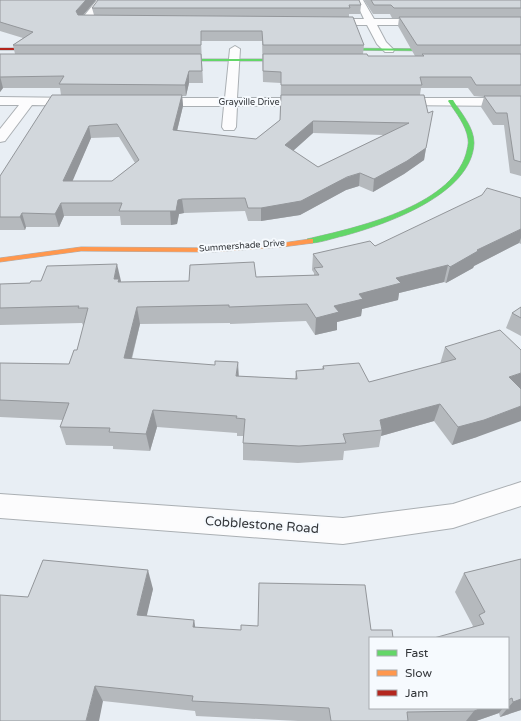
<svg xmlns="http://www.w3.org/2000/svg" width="521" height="721" font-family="'Varela Round',sans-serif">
  <rect width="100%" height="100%" fill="#e8eef4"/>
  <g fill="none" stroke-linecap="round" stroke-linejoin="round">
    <defs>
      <g id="street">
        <path d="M 97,0 L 105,0 L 87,24 L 81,24 L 79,22 Z"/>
        <path d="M 355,0 L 363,0 L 374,19 L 428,19 L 433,22 L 428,25 L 377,25 L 386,42 L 394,50 L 393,52 L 385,52 L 377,44 L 367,25 L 326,25 L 321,22 L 326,19 L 364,19 Z"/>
        <path d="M 235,46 L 240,49 L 237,98 L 310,98 L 314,99 L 316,102 L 314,105 L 237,106 L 236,127 L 234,130 L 224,130 L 222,127 L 224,106 L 152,106 L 146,102 L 152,98 L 225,98 L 230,49 Z"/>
        <path d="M 0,97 L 78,98 L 84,102 L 78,106 L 32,105 L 5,141 L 0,142 L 0,129 L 19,105 L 0,105 Z"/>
        <path d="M 396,98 L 521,98 L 521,106 L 392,105 L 390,102 L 392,99 Z"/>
        <path d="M 521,482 L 521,506 L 453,528 L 343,544 L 0,518 L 0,494 L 343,518 L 453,504 Z"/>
      </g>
      <g id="fast">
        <path d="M 333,48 L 441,49 L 443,50 L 441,51 L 332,50 Z"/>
        <path d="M 171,59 L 293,59 L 295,60 L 293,61 L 169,61 Z"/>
        <path d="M 449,100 L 453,100 C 461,113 474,127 474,143 C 472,195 384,225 343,236 C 333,238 318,244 307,243 L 307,239 C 355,228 450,207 466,154 C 467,149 469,144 468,139 C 466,125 456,113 448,101 Z"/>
      </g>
      <path id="slow" d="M 310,239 L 313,239 L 313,243 L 282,247 L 213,252 L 81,251 L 0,262 L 0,258 L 81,247 L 213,248 L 282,243 Z"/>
      <path id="jam" d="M 0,48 L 43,48 L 45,49 L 43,50 L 0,50 Z"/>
    </defs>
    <!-- street casing -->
    <use href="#street" stroke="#aaafb3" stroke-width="2"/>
    <!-- fast casing -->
    <use href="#fast" stroke="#aaafb3" stroke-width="1"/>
    <!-- slow casing -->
    <use href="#slow" stroke="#aaafb3" stroke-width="1"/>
    <!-- jam casing -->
    <use href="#jam" stroke="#aaafb3" stroke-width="1"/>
    <!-- street -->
    <use href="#street" fill="#fcfcfd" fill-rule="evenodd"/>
    <!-- fast -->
    <use href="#fast" fill="#63d668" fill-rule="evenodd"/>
    <!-- slow -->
    <use href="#slow" fill="#ff974d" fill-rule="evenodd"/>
    <!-- jam -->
    <use href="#jam" fill="#b3261e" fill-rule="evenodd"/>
  </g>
  <!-- wall -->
  <g fill="#b5b9bd" fill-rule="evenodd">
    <path d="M 0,0 L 96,0 L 83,15 L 94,15 L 92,8 L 361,5 L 360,14 L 349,14 L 349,17 L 364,45 L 363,54 L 368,56 L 422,56 L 415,56 L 398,26 L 399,18 L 392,18 L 390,14 L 373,14 L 364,0 L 521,0 L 521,176 L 510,173 L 504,125 L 493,125 L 481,107 L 484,97 L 474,96 L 468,88 L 421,88 L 420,95 L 426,148 L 424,160 L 404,174 L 373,192 L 359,186 L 346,190 L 300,215 L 261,221 L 248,221 L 245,211 L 184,213 L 179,214 L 177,224 L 171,225 L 121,225 L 120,216 L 64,216 L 59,227 L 26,227 L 25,230 L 0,230 L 0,176 L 61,95 L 60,88 L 3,88 L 0,92 L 0,54 L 15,54 L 13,45 L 23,38 L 0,31 ZM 201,41 L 262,41 L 263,82 L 281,83 L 280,120 L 256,139 L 177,131 L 183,106 L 182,96 L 186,96 L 189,83 L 203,83 ZM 313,133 L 384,135 L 318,167 L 293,151 ZM 119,137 L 135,163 L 112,181 L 72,181 L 91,138 Z"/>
    <path d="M 521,198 L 521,244 L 519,243 L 474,266 L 473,268 L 446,283 L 444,282 L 399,293 L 398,300 L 362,309 L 361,316 L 337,322 L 337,330 L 315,335 L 306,321 L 230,324 L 230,323 L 140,324 L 132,359 L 239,376 L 295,379 L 296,371 L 322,369 L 323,366 L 369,382 L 440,364 L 445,347 L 521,388 L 477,437 L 452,445 L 434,421 L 381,436 L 379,447 L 344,451 L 343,460 L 298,463 L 243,460 L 243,436 L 237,436 L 237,433 L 157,427 L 150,451 L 113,449 L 113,446 L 66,445 L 60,427 L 63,420 L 0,417 L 0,363 L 69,364 L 77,350 L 84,325 L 83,325 L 82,323 L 0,325 L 0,284 L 121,281 L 120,282 L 189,281 L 256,277 L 314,275 L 314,273 L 312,270 L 313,254 L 375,246 Z"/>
    <path d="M 521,307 L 521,336 L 506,328 L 512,313 Z"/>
    <path d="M 521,559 L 521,710 L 500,717 L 499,713 L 476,721 L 298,721 L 196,716 L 195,711 L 103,701 L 28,597 L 153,589 L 146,616 L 194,620 L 195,627 L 370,708 L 508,708 L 508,638 L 472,627 L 473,626 L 455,592 L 464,573 Z"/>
  </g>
  <!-- shaded-wall -->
  <g fill="#93969a">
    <path d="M 86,0 L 96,0 L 78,21 L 76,11 Z"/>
    <path d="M 189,71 L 189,83 L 186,96 L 185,85 Z"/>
    <path d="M 0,76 L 3,88 L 0,92 Z"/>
    <path d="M 182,95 L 183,106 L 174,143 L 173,130 Z"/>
    <path d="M 313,121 L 313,133 L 285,158 L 285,145 Z"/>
    <path d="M 89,126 L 91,138 L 67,194 L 63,181 Z"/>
    <path d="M 426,148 L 424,160 L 404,174 L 373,192 L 374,179 Z"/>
    <path d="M 360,173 L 359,186 L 346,190 L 300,215 L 261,221 L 261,208 Z"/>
    <path d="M 182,199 L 184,213 L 179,214 L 177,224 L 171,225 L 170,211 L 178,200 Z"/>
    <path d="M 61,203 L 64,216 L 59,227 L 55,214 Z"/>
    <path d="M 22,213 L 26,227 L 25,230 L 20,217 Z"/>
    <path d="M 521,229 L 521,238 L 519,243 L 474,266 L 473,268 L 446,283 L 450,267 L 477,250 Z"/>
    <path d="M 117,264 L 121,281 L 120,285 L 114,279 Z"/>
    <path d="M 448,265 L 444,282 L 399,293 L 398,300 L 362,309 L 361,316 L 337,322 L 337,330 L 315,335 L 316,318 L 334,306 L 359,294 L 396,278 Z"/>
    <path d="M 137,307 L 140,324 L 127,376 L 124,358 Z"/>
    <path d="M 238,362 L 239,380 L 236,376 Z"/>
    <path d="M 521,373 L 521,388 L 502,394 L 509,377 Z"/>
    <path d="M 440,404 L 434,421 L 381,436 L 382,430 L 380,420 Z"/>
    <path d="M 521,406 L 521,421 L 477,437 L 452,445 L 458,427 Z"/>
    <path d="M 153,410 L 157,427 L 150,451 L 146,434 Z"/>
    <path d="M 148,570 L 153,589 L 143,632 L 137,615 Z"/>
    <path d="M 194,620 L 197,638 L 193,627 Z"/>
    <path d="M 95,686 L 103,701 L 99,721 L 86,721 Z"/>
    <path d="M 521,699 L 521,710 L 500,717 L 513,702 Z"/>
    <path d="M 482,708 L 503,708 L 499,713 L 476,721 L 466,721 L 474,711 Z"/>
  </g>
  <!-- building -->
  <g fill="#d2d7dc" stroke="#93969a" fill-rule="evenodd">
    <path d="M 0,0 L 86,0 L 76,11 L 78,15 L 353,17 L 364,45 L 263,45 L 262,31 L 201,31 L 201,45 L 13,45 L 33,32 L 0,22 Z"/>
    <path d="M 98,0 L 359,0 L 361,5 L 349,5 L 350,8 L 92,8 Z"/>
    <path d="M 371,0 L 521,0 L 521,8 L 394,8 L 391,5 L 374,5 Z"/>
    <path d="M 399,17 L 521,17 L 521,45 L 417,45 Z"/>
    <path d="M 0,54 L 201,54 L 202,71 L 189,71 L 185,85 L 59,84 L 64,76 L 0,77 Z"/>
    <path d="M 263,54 L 367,54 L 368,56 L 424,56 L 422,54 L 521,54 L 521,85 L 476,85 L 471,77 L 420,77 L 422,85 L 281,85 L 281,72 L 263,71 Z"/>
    <path d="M 52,95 L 182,95 L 173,130 L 256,139 L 280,120 L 281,95 L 424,95 L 428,113 L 433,111 L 426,148 L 407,161 L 374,179 L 360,173 L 347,177 L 301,201 L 261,208 L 248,208 L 245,198 L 182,199 L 178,200 L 176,211 L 119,211 L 122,203 L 61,203 L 55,214 L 22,213 L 20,217 L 0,217 L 0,176 ZM 313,121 L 409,123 L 318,167 L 285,145 ZM 117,124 L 139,160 L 112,181 L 63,181 L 89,126 Z"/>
    <path d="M 484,96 L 521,96 L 521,162 L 514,160 L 507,113 L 496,113 Z"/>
    <path d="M 487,188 L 521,198 L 521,229 L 477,250 L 478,251 L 450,267 L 448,265 L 396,278 L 401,283 L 359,294 L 363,299 L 334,306 L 339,312 L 316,318 L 307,304 L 229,307 L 229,305 L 137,307 L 124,358 L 215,365 L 215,361 L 238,362 L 236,376 L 297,379 L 296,371 L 324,369 L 323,366 L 359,363 L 369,382 L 456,359 L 445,347 L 500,330 L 521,350 L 521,373 L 509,377 L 521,389 L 521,406 L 484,420 L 458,427 L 440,404 L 380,420 L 382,430 L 343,434 L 346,443 L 299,446 L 243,443 L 245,419 L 236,418 L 237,416 L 153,410 L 146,434 L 109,432 L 110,428 L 60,427 L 69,403 L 0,400 L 0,363 L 69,364 L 74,350 L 77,350 L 88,308 L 78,308 L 79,306 L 0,308 L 0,284 L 30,283 L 31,281 L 41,281 L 47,266 L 117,264 L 114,279 L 119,279 L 118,282 L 189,281 L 190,265 L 254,262 L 256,277 L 319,275 L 314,268 L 323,267 L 313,254 L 370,241 L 375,246 L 482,195 Z"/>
    <path d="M 521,307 L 521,318 L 512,313 Z"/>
    <path d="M 521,559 L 521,699 L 513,702 L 512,698 L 508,700 L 508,638 L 434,638 L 484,624 L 479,615 L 485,612 L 464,573 Z"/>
    <path d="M 43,560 L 148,570 L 137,615 L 194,620 L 193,627 L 241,630 L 241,625 L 258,626 L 259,583 L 365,585 L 371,630 L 392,630 L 393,638 L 370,638 L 370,708 L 482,708 L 474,711 L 407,712 L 408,721 L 331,721 L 329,708 L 192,701 L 193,696 L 95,686 L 86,721 L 0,721 L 0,595 L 28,597 Z"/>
  </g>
  <g text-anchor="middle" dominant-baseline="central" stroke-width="4" stroke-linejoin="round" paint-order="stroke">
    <!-- far-street labels -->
    <g font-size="9" fill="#33363a" stroke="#f6fafe">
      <text x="249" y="102">Grayville Drive</text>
      <text transform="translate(242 246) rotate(-4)">Summershade Drive</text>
    </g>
    <!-- near-street labels -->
    <g font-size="13" fill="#33363a" stroke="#f6fafe">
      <text transform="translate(262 525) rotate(4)">Cobblestone Road</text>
    </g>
  </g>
  <!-- legend -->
  <rect x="369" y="637" width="140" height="72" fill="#f6fafe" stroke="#a8acb0"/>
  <rect x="377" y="650" width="20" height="6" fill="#63d668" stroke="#a8acb0"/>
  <text x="405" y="657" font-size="12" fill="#33363a">Fast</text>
  <rect x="377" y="670" width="20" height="6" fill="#ff974d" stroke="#a8acb0"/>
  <text x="405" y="677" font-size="12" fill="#33363a">Slow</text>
  <rect x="377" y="690" width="20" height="6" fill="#b3261e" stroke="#a8acb0"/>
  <text x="405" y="697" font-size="12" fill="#33363a">Jam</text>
</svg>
